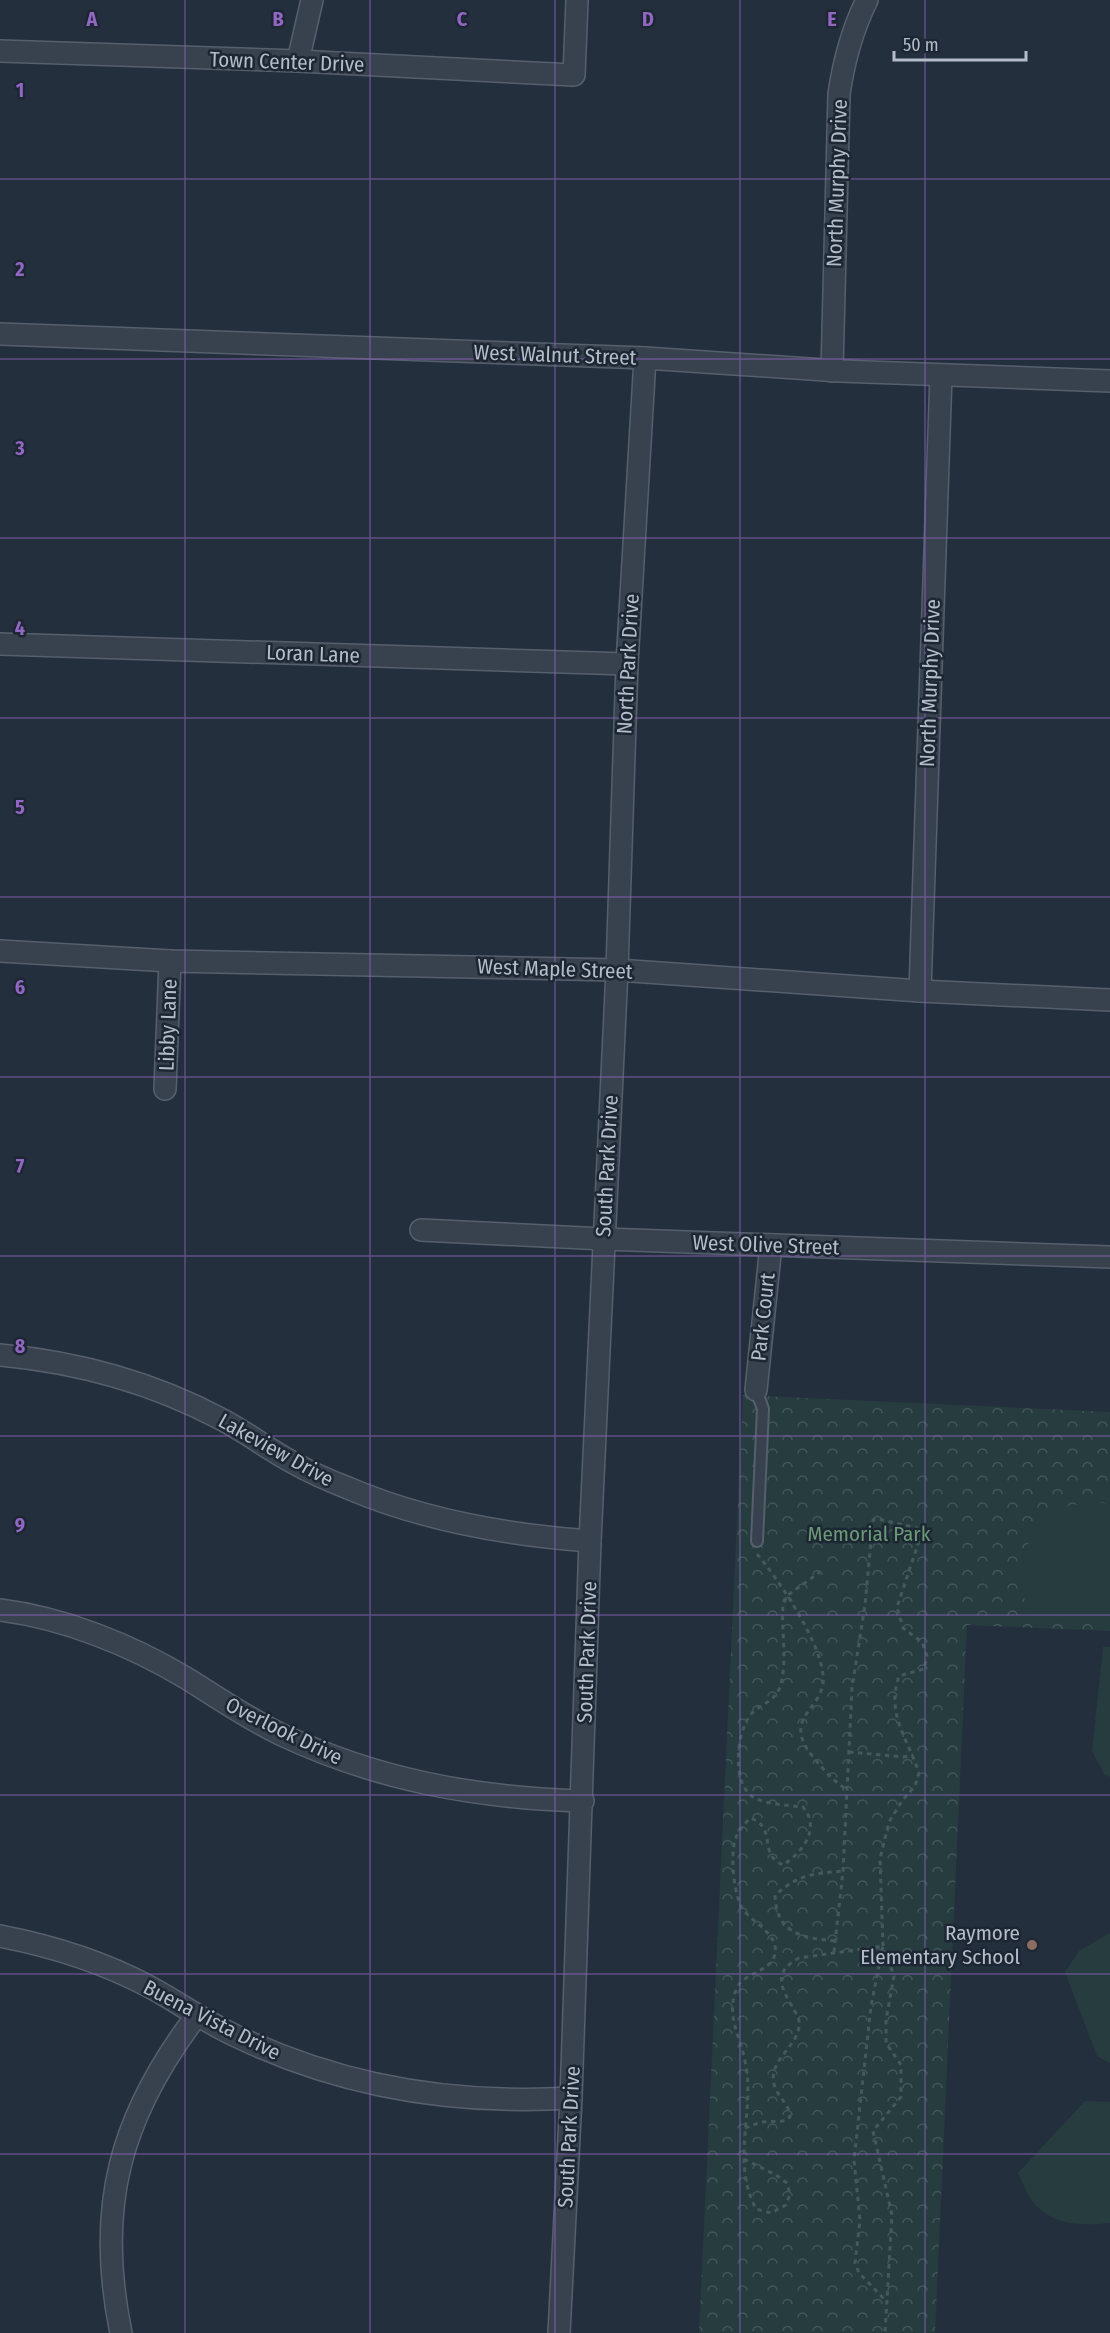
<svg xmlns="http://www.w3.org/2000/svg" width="1110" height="2333" font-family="'Fira Sans Condensed',sans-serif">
  <defs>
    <pattern id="forest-crowns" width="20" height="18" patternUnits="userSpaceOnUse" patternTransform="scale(1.5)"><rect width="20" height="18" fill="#263c3f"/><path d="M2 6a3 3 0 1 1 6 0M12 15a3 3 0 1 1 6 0" fill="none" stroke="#435659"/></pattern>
  </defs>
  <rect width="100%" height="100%" fill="#242f3e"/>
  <!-- forest -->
  <path fill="url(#forest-crowns)" d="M 743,1395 L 1110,1412 L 1110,1631 L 967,1625 L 935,2333 L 699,2333 Z"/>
  <!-- pitch -->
  <g fill="#263c3f">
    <path d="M 1104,1503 L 1110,1506 L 1110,1624 L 1029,1616 L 1021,1585 L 1024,1553 L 1036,1525 L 1070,1505 Z"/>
    <path d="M 1103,1647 L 1110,1647 L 1110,1777 L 1104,1774 L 1092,1751 Z"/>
    <path d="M 1108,1934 L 1110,1934 L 1110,2063 L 1097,2056 L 1065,1972 L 1079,1951 Z"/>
    <path d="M 1085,2101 L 1110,2102 L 1110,2223 C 1081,2226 1050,2226 1031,2199 C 1026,2192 1023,2182 1018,2173 Z"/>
  </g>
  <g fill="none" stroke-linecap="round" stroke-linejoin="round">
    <defs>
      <path id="service" d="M 756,1390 L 763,1409 L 757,1541"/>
      <g id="minor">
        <path d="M 0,51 L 298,61 L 574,75 L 577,0"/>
        <path d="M 298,61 L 312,0"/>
        <path d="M 0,334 L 645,358 L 840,371 L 1110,381"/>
        <path d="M 832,371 L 839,94 C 844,60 852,30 867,0"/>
        <path d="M 0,644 L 627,664"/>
        <path d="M 0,951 L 170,961 L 617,970 L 920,991 L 1110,1000"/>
        <path d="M 920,991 L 941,375"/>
        <path d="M 165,1089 L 170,961"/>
        <path d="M 421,1230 L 604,1239 L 1110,1257"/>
        <path d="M 0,1355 C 76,1362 153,1383 221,1419 C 246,1432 269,1450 294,1463 C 311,1473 330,1481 348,1488 C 425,1521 507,1535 590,1541"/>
        <path d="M 756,1390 L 771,1245"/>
        <path d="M 0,1610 C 64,1618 131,1645 186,1678 C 217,1697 247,1718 280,1734 C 377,1780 476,1798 583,1801"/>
        <path d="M 0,1936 C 52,1946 103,1962 150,1987 C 179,2003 206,2022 236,2036 C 342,2087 455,2105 571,2098"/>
        <path d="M 121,2333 C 95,2207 120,2116 197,2015"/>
        <path d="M 559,2333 L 571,2098 L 590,1541 L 617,970 L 627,664 L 645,358"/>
      </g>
    </defs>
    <!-- service casing -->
    <use href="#service" stroke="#565f6c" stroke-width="14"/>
    <!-- minor casing -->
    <use href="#minor" stroke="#565f6c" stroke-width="24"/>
    <!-- path -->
    <g stroke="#44595c" stroke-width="3" stroke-dasharray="4.5 4.5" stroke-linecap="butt">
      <path d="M 757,1554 C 779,1580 820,1641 823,1675 C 827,1710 779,1715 813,1757 C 824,1770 832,1780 846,1789"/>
      <path d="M 849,1752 L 904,1757 L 913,1755"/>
      <path d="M 835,1941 C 803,1938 776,1934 775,1895 C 800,1874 811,1874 843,1871"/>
      <path d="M 834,1952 L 843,1871 L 852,1688 L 865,1605 L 873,1520 L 878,1519 L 917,1528 L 922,1532 L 897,1607 L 903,1628 L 922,1642 L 927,1656 L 924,1669 L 899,1676 C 886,1714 907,1737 919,1773 L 915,1786 L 902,1801 L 889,1822 L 880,1859 L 883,1946 L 894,1976 L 886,2020 L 886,2043 L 901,2065 L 901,2097 L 873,2131 L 892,2215 L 885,2333"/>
      <path d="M 745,2128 L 761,2122 L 783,2121 L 790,2117 C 790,2104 777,2097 774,2084 C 768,2058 802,2045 799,2021 C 799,2017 795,2012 793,2008 C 780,1986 773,1972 799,1958 L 883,1946 L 871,2006 L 854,2160 L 860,2220 L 855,2263 L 859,2273 L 887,2302"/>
      <path d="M 744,2159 L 776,2175 L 787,2183 L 790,2194 L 786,2205 L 771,2213 L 756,2209 C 730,2159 756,2111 745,2061 C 740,2035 726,2017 736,1990 C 742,1972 771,1973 775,1954 C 779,1935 754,1923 744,1911 C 734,1899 730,1856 735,1840 C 738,1831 744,1825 750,1818 C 778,1827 757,1854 783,1865 C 803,1852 821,1828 803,1807 C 788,1805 767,1805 753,1797 C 731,1783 736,1729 753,1712 C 763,1703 775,1701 780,1687 C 788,1662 781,1631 783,1604 L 788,1595 L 820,1572"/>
    </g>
    <!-- service -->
    <use href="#service" stroke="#38414e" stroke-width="10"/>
    <!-- minor -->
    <use href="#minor" stroke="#38414e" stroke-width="21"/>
  </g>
  <!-- grid -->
  <path fill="none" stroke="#9266c3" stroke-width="1.5" stroke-opacity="0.55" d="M 185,0 L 185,2333M 370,0 L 370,2333M 555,0 L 555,2333M 740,0 L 740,2333M 925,0 L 925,2333M 0,179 L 1110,179M 0,359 L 1110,359M 0,538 L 1110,538M 0,718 L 1110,718M 0,897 L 1110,897M 0,1077 L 1110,1077M 0,1256 L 1110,1256M 0,1436 L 1110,1436M 0,1615 L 1110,1615M 0,1795 L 1110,1795M 0,1974 L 1110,1974M 0,2154 L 1110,2154"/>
  <!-- markers -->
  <circle fill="#8d6e63" stroke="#1d2633" stroke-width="2" cx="1032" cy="1945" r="6"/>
  <g text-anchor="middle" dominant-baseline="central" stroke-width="5" stroke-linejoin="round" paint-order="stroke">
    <!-- street labels -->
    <g font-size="21" fill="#b4bcc9" stroke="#1d2633">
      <text transform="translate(287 62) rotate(2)">Town Center Drive</text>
      <text transform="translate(837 183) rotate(-88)">North Murphy Drive</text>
      <text transform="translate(555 355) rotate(2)">West Walnut Street</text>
      <text transform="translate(313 654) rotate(2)">Loran Lane</text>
      <text transform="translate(628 664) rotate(-87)">North Park Drive</text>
      <text transform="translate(930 683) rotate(-88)">North Murphy Drive</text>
      <text transform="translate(555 969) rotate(2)">West Maple Street</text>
      <text transform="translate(168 1025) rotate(-88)">Libby Lane</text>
      <text transform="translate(607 1166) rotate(-87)">South Park Drive</text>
      <text transform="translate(766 1245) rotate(2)">West Olive Street</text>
      <text transform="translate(763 1317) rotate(-84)">Park Court</text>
      <text transform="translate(276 1450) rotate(29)">Lakeview Drive</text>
      <text transform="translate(587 1652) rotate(-88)">South Park Drive</text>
      <text transform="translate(284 1731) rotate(26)">Overlook Drive</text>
      <text transform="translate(212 2020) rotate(27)">Buena Vista Drive</text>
      <text transform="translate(569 2137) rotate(-87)">South Park Drive</text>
    </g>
    <!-- park labels -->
    <g font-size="21" fill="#6b9a76" stroke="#1d2633">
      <text x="869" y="1534">Memorial Park</text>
    </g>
    <!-- poi labels -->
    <g font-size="21" fill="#b4bcc9" stroke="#1d2633" text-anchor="end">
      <text x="1020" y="1933">Raymore<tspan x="1020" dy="24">Elementary School</tspan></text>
    </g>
  </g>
  <g font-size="20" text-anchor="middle" font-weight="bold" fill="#9266c3" stroke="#1d2633" stroke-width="5" stroke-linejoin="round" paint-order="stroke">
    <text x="92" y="26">A</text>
    <text x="278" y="26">B</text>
    <text x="462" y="26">C</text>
    <text x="648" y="26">D</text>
    <text x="832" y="26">E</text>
    <text x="20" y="97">1</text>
    <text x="20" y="276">2</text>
    <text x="20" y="455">3</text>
    <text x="20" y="635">4</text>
    <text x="20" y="814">5</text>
    <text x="20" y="994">6</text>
    <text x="20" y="1173">7</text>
    <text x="20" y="1353">8</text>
    <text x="20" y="1532">9</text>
  </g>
  <!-- scale -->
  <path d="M894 51v9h132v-9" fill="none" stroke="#b4bcc9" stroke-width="3"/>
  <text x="903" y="51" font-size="18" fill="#b4bcc9" stroke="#1d2633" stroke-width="4.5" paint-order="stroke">50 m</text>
</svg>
